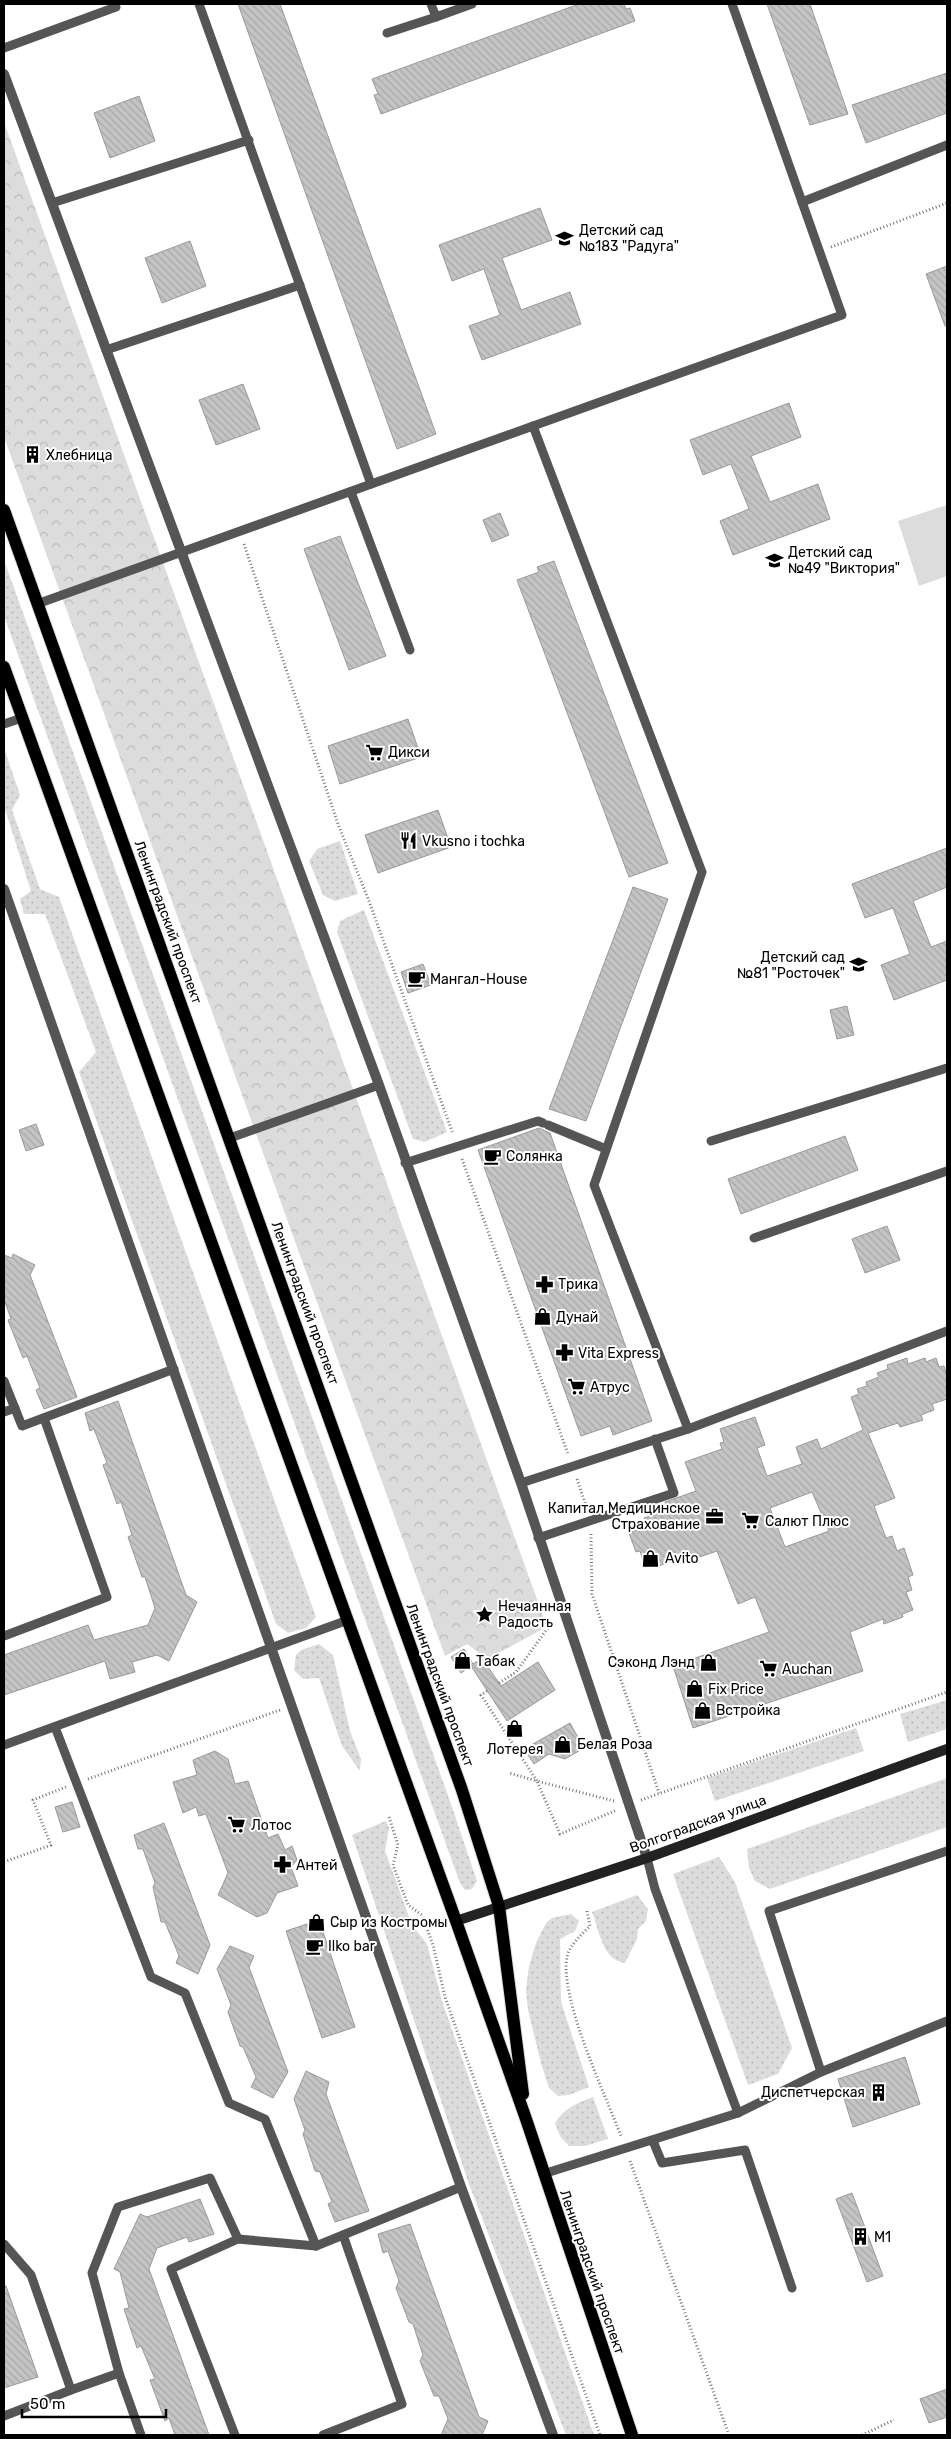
<svg xmlns="http://www.w3.org/2000/svg" width="951" height="2439" font-family="Rubik,sans-serif">
  <defs>
    <pattern id="grass-dots" width="8" height="8" patternUnits="userSpaceOnUse" patternTransform="scale(1.25)"><rect width="8" height="8" fill="#dcdcdc"/><path d="M2 2h.1M6 6h.1" fill="none" stroke="#bbb" stroke-width="1.8" stroke-linecap="round"/></pattern>
    <pattern id="forest-crowns" width="20" height="18" patternUnits="userSpaceOnUse" patternTransform="scale(1.25)"><rect width="20" height="18" fill="#dcdcdc"/><path d="M2 6a3 3 0 1 1 6 0M12 15a3 3 0 1 1 6 0" fill="none" stroke="#bbb"/></pattern>
    <pattern id="building-back-hatch" width="6" height="6" patternUnits="userSpaceOnUse" patternTransform="scale(1.25)"><rect width="6" height="6" fill="#c4c4c4"/><path d="M-1 5l2 2M0 0l6 6M5-1l2 2" fill="none" stroke="#a7a7a7"/></pattern>
  </defs>
  <rect width="100%" height="100%" fill="#fff"/>
  <!-- grass -->
  <g fill="url(#grass-dots)">
    <path d="M 4,560 L 451,1804 L 477,1881 L 472,1889 L 465,1890 L 460,1883 L 4,616 Z"/>
    <path d="M 4,748 L 20,795 L 12,810 L 40,889 L 59,897 L 316,1617 L 306,1628 L 288,1633 L 276,1624 L 79,1072 L 96,1052 L 45,914 L 24,914 L 20,899 L 31,891 L 4,806 Z"/>
    <path d="M 340,841 L 358,894 L 335,901 L 323,895 L 309,861 L 317,849 Z"/>
    <path d="M 364,910 L 447,1132 L 425,1142 L 413,1139 L 337,932 L 340,921 Z"/>
    <path d="M 319,1644 L 333,1655 L 350,1731 L 361,1759 L 360,1771 L 342,1746 L 319,1678 L 303,1679 L 294,1670 L 296,1655 L 301,1650 Z"/>
    <path d="M 947,1700 L 947,1729 L 908,1742 L 900,1714 Z"/>
    <path d="M 856,1728 L 864,1751 L 715,1801 L 707,1778 Z"/>
    <path d="M 947,1778 L 947,1827 L 770,1889 L 755,1881 L 749,1868 L 747,1849 Z"/>
    <path d="M 386,1821 L 389,1828 L 385,1851 L 412,1925 L 427,1944 L 442,2001 L 594,2435 L 566,2435 L 469,2184 L 352,1835 Z"/>
    <path d="M 719,1857 L 735,1882 L 792,2048 L 778,2074 L 748,2085 L 673,1874 Z"/>
    <path d="M 637,1895 L 648,1909 L 646,1921 L 638,1929 L 637,1939 L 625,1963 C 603,1961 599,1930 592,1912 Z"/>
    <path d="M 571,1914 L 579,1921 L 575,1931 L 560,1939 L 561,2002 L 589,2087 L 569,2095 L 558,2096 L 549,2088 L 541,2063 L 528,2010 L 526,1990 L 529,1966 L 536,1943 L 546,1923 L 552,1918 Z"/>
    <path d="M 593,2097 L 608,2139 L 585,2146 L 569,2146 L 560,2136 L 555,2123 C 564,2108 577,2103 593,2097 Z"/>
  </g>
  <!-- forest -->
  <path fill="url(#forest-crowns)" d="M 4,122 L 547,1627 L 487,1659 L 467,1644 L 445,1656 L 4,437 Z"/>
  <!-- pitch -->
  <path fill="#dcdcdc" d="M 947,505 L 947,576 L 919,586 L 898,521 Z"/>
  <!-- building -->
  <g fill="url(#building-back-hatch)" stroke="#999" fill-rule="evenodd">
    <path d="M 238,4 L 280,4 L 436,434 L 397,449 Z"/>
    <path d="M 579,4 L 624,4 L 626,9 L 630,8 L 635,21 L 381,114 L 374,95 L 378,94 L 372,79 Z"/>
    <path d="M 767,4 L 810,4 L 848,114 L 810,125 Z"/>
    <path d="M 947,73 L 947,113 L 866,143 L 852,105 Z"/>
    <path d="M 139,96 L 155,141 L 110,158 L 94,113 Z"/>
    <path d="M 540,208 L 552,240 L 502,258 L 521,310 L 570,292 L 581,324 L 482,360 L 469,326 L 500,315 L 484,269 L 452,281 L 439,245 Z"/>
    <path d="M 190,241 L 206,286 L 162,303 L 145,258 Z"/>
    <path d="M 947,266 L 947,326 L 945,326 L 926,274 Z"/>
    <path d="M 243,384 L 260,429 L 216,445 L 199,400 Z"/>
    <path d="M 789,403 L 801,437 L 751,456 L 770,502 L 818,484 L 830,519 L 733,555 L 720,521 L 749,509 L 731,464 L 703,475 L 690,440 Z"/>
    <path d="M 500,513 L 509,535 L 492,542 L 483,520 Z"/>
    <path d="M 340,536 L 386,656 L 349,670 L 304,549 Z"/>
    <path d="M 554,561 L 668,863 L 629,877 L 517,580 L 539,572 L 537,567 Z"/>
    <path d="M 408,719 L 421,757 L 340,784 L 328,746 Z"/>
    <path d="M 438,810 L 451,847 L 378,873 L 365,835 Z"/>
    <path d="M 947,848 L 947,887 L 913,901 L 931,947 L 947,941 L 947,980 L 894,1000 L 881,965 L 910,954 L 893,908 L 865,918 L 852,884 Z"/>
    <path d="M 633,887 L 668,899 L 586,1121 L 549,1109 Z"/>
    <path d="M 423,964 L 431,985 L 408,993 L 401,972 Z"/>
    <path d="M 847,1006 L 854,1035 L 837,1039 L 830,1010 Z"/>
    <path d="M 36,1124 L 44,1145 L 26,1151 L 19,1130 Z"/>
    <path d="M 539,1128 L 550,1133 L 652,1421 L 613,1435 L 610,1426 L 581,1436 L 478,1150 Z"/>
    <path d="M 845,1136 L 858,1170 L 741,1214 L 728,1179 Z"/>
    <path d="M 887,1226 L 900,1260 L 865,1273 L 852,1239 Z"/>
    <path d="M 13,1254 L 35,1265 L 30,1275 L 77,1397 L 44,1409 L 36,1390 L 40,1388 L 27,1356 L 23,1358 L 8,1320 L 11,1319 L 4,1299 L 4,1255 L 12,1258 Z"/>
    <path d="M 907,1358 L 908,1364 L 925,1358 L 926,1362 L 936,1358 L 939,1367 L 944,1366 L 947,1376 L 947,1399 L 932,1404 L 934,1410 L 921,1415 L 923,1420 L 900,1427 L 898,1423 L 868,1433 L 895,1498 L 874,1506 L 886,1538 L 892,1536 L 897,1551 L 904,1548 L 913,1575 L 908,1577 L 912,1590 L 906,1592 L 913,1610 L 902,1614 L 903,1617 L 884,1624 L 883,1619 L 850,1632 L 863,1671 L 693,1728 L 673,1666 L 769,1632 L 755,1597 L 738,1604 L 717,1551 L 679,1564 L 677,1559 L 659,1566 L 658,1561 L 645,1566 L 640,1551 L 636,1552 L 629,1533 L 637,1530 L 636,1526 L 646,1522 L 644,1518 L 657,1514 L 655,1510 L 666,1506 L 665,1502 L 696,1491 L 685,1462 L 722,1449 L 720,1443 L 724,1442 L 720,1429 L 755,1417 L 765,1445 L 757,1448 L 767,1476 L 802,1464 L 796,1447 L 817,1439 L 821,1449 L 863,1430 L 851,1397 L 859,1394 L 857,1389 L 867,1386 L 866,1382 L 879,1377 L 877,1373 L 888,1369 L 887,1365 ZM 812,1492 L 829,1531 L 785,1547 L 770,1508 Z"/>
    <path d="M 118,1401 L 186,1595 L 197,1602 L 169,1661 L 157,1655 L 132,1662 L 135,1672 L 110,1679 L 105,1661 L 4,1695 L 4,1655 L 88,1625 L 94,1640 L 148,1625 L 155,1608 L 145,1577 L 142,1577 L 128,1537 L 132,1535 L 121,1502 L 117,1504 L 103,1465 L 107,1463 L 94,1429 L 90,1431 L 85,1413 Z"/>
    <path d="M 464,1649 L 473,1664 L 482,1658 L 501,1686 L 538,1662 L 555,1690 L 507,1721 L 471,1666 L 461,1673 L 451,1657 Z"/>
    <path d="M 570,1723 L 584,1748 L 565,1759 L 549,1754 L 534,1764 L 524,1749 Z"/>
    <path d="M 215,1751 L 228,1759 L 235,1784 L 248,1781 L 268,1838 L 278,1834 L 285,1850 L 292,1846 L 297,1860 L 291,1867 L 298,1886 L 277,1893 L 267,1913 L 257,1917 L 218,1895 L 228,1873 L 206,1814 L 199,1816 L 196,1807 L 183,1813 L 173,1782 L 197,1775 L 193,1760 Z"/>
    <path d="M 72,1802 L 80,1827 L 63,1832 L 55,1807 Z"/>
    <path d="M 164,1823 L 210,1945 L 198,1974 L 176,1963 L 179,1956 L 165,1922 L 161,1922 L 153,1887 L 155,1883 L 143,1849 L 138,1849 L 134,1835 Z"/>
    <path d="M 319,1920 L 355,2027 L 322,2038 L 286,1931 Z"/>
    <path d="M 230,1946 L 254,1956 L 249,1967 L 288,2072 L 273,2098 L 251,2087 L 256,2077 L 243,2047 L 240,2046 L 228,2012 L 231,2005 L 217,1969 Z"/>
    <path d="M 905,2057 L 920,2104 L 853,2127 L 838,2079 Z"/>
    <path d="M 306,2071 L 329,2082 L 326,2094 L 369,2211 L 335,2222 L 328,2204 L 332,2202 L 320,2172 L 315,2171 L 303,2134 L 305,2130 L 294,2099 Z"/>
    <path d="M 852,2193 L 883,2276 L 867,2282 L 836,2199 Z"/>
    <path d="M 200,2199 L 214,2234 L 189,2242 L 187,2237 L 157,2248 L 149,2269 L 209,2435 L 175,2435 L 169,2418 L 165,2421 L 150,2380 L 155,2379 L 141,2346 L 137,2348 L 124,2309 L 129,2308 L 120,2272 L 114,2269 L 140,2214 L 147,2217 Z"/>
    <path d="M 410,2224 L 479,2417 L 488,2421 L 482,2435 L 441,2435 L 448,2419 L 439,2396 L 434,2396 L 420,2361 L 423,2355 L 413,2324 L 409,2322 L 396,2288 L 399,2281 L 388,2251 L 383,2253 L 378,2234 Z"/>
    <path d="M 4,2286 L 6,2286 L 38,2377 L 4,2388 Z"/>
    <path d="M 947,2389 L 947,2417 L 929,2423 L 920,2399 Z"/>
  </g>
  <g fill="none" stroke-linecap="round" stroke-linejoin="round">
    <defs>
      <g id="primary">
        <path d="M 4,510 L 462,1790 L 499,1906 L 523,2094"/>
        <path d="M 4,667 L 456,1921 L 526,2119 L 632,2435"/>
      </g>
    </defs>
    <!-- primary casing -->
    <use href="#primary" stroke="#dbdbdb" stroke-width="14"/>
    <!-- path -->
    <g stroke="#777" stroke-width="3" stroke-dasharray="1 2.5" stroke-linecap="butt">
      <path d="M 831,247 L 947,203"/>
      <path d="M 244,544 L 338,824 L 369,901 L 453,1134"/>
      <path d="M 462,1159 L 568,1454"/>
      <path d="M 577,1479 L 587,1509"/>
      <path d="M 591,1534 L 592,1594 L 659,1793"/>
      <path d="M 499,1683 L 516,1672 L 553,1621"/>
      <path d="M 487,1691 L 481,1695 L 537,1781 L 509,1773"/>
      <path d="M 88,1779 L 280,1710"/>
      <path d="M 641,1800 L 947,1692"/>
      <path d="M 614,1801 L 537,1781 L 560,1834 L 617,1810"/>
      <path d="M 389,1817 L 398,1845 L 393,1865 L 408,1905 L 422,1915 L 433,1945 L 445,1997 L 600,2435"/>
      <path d="M 4,1862 L 51,1845 L 33,1800 L 66,1787"/>
      <path d="M 587,1911 L 590,1926 C 582,1934 569,1946 567,1957 C 559,1997 605,2094 621,2136"/>
      <path d="M 630,2161 L 729,2435"/>
      <path d="M 862,2435 L 894,2420"/>
    </g>
    <!-- lane -->
    <g stroke="#555" stroke-width="9">
      <path d="M 199,4 L 371,484"/>
      <path d="M 431,4 L 436,17 L 472,4"/>
      <path d="M 387,33 L 436,17"/>
      <path d="M 4,48 L 116,7 L 115,4"/>
      <path d="M 802,202 L 947,145"/>
      <path d="M 52,203 L 249,140"/>
      <path d="M 106,350 L 300,285"/>
      <path d="M 351,492 L 410,650"/>
      <path d="M 37,604 L 842,315 L 732,4"/>
      <path d="M 4,724 L 22,718"/>
      <path d="M 548,1125 L 606,1149"/>
      <path d="M 230,1138 L 379,1085"/>
      <path d="M 711,1141 L 947,1068"/>
      <path d="M 405,1163 L 538,1121 L 543,1123"/>
      <path d="M 754,1238 L 947,1171"/>
      <path d="M 4,1381 L 22,1426 L 174,1369"/>
      <path d="M 4,1412 L 15,1408"/>
      <path d="M 688,1429 L 947,1331"/>
      <path d="M 521,1483 L 688,1429 L 594,1185 L 702,872 L 533,426"/>
      <path d="M 538,1538 L 674,1493 L 655,1439"/>
      <path d="M 4,1636 L 107,1597 L 44,1418"/>
      <path d="M 55,1727 L 151,1977 L 185,1993 L 229,2103 L 265,2119 L 316,2246"/>
      <path d="M 4,1745 L 348,1620"/>
      <path d="M 647,1858 L 655,1889 L 738,2113"/>
      <path d="M 821,2072 L 769,1911 L 947,1851"/>
      <path d="M 653,2141 L 662,2163 L 745,2150 L 792,2288"/>
      <path d="M 543,2174 L 738,2113 L 821,2072 L 947,2021"/>
      <path d="M 4,2244 L 31,2275 L 71,2390 L 119,2373 L 141,2435"/>
      <path d="M 119,2373 L 92,2273 L 118,2207 L 210,2178 L 238,2239"/>
      <path d="M 4,2416 L 71,2390"/>
      <path d="M 235,2435 L 171,2269 L 238,2239 L 316,2246 L 461,2187"/>
      <path d="M 323,2435 L 402,2404 L 343,2235"/>
    </g>
    <!-- street -->
    <g stroke="#555" stroke-width="10">
      <path d="M 4,74 L 379,1085 L 521,1483 L 647,1858"/>
      <path d="M 4,889 L 461,2187 L 553,2435"/>
    </g>
    <!-- secondary -->
    <path stroke="#222" stroke-width="10" d="M 456,1921 L 647,1858 L 947,1749"/>
    <!-- primary -->
    <use href="#primary" stroke="#000" stroke-width="12"/>
  </g>
  <!-- icons -->
  <defs>
    <symbol id="school-bare" viewBox="-9 -9 18 18"><path d="M0-5L7-2L0 1L-7-2ZM-4 1L0 2.5L4 1V4Q0 6-4 4Z" fill="#000" stroke="#fff" stroke-width="2.5" paint-order="stroke"/></symbol>
    <symbol id="building-bare" viewBox="-9 -9 18 18"><path d="M-4-6H4V6H1V3H-1V6H-4ZM-2.5-4.3h1.7v1.8h-1.7ZM.8-4.3h1.7v1.8H.8ZM-2.5-1h1.7V.8h-1.7ZM.8-1h1.7V.8H.8Z" fill="#000" stroke="#fff" stroke-width="2.5" paint-order="stroke"/></symbol>
    <symbol id="supermarket-bare" viewBox="-9 -9 18 18"><path d="M-6-5.5h2.5l.6 2H6L4.5 2H-2.5L-4.4-4H-6ZM-1.5 3.2a1.3 1.3 0 1 0 .1 0ZM3 3.2a1.3 1.3 0 1 0 .1 0Z" fill="#000" stroke="#fff" stroke-width="2.5" paint-order="stroke"/></symbol>
    <symbol id="restaurant-bare" viewBox="-9 -9 18 18"><path d="M-5-6h1v4h1v-4h1v4h1v-4h1v5L-1.5 .5V6h-2V.5L-5-1ZM5-6V6H3V1.5H1.5Q1.5-4 5-6Z" fill="#000" stroke="#fff" stroke-width="2.5" paint-order="stroke"/></symbol>
    <symbol id="cafe-bare" viewBox="-9 -9 18 18"><path d="M-5.5-4.5H6V0H3Q3 3.5 0 3.5H-2.5Q-5.5 3.5-5.5 0ZM3-3.2v2h1.7v-2ZM-6 4.5H4V6H-6Z" fill="#000" stroke="#fff" stroke-width="2.5" paint-order="stroke"/></symbol>
    <symbol id="pharmacy-bare" viewBox="-9 -9 18 18"><path d="M-2-6h4v4h4v4h-4v4h-4v-4h-4v-4h4Z" fill="#000" stroke="#fff" stroke-width="2.5" paint-order="stroke"/></symbol>
    <symbol id="shop-bare" viewBox="-9 -9 18 18"><path d="M-5-2.5h2.3a2.7 3.5 0 0 1 5.4 0H5L5.5 6h-11ZM-1.5-2.5h3a1.5 2.3 0 0 0-3 0Z" fill="#000" stroke="#fff" stroke-width="2.5" paint-order="stroke"/></symbol>
    <symbol id="office-bare" viewBox="-9 -9 18 18"><path d="M-6-3h4V-5.5h4V-3h4V5H-6ZM-1-4.5V-3h2v-1.5ZM-6 0V1H6V0Z" fill="#000" stroke="#fff" stroke-width="2.5" paint-order="stroke"/></symbol>
    <symbol id="sight-bare" viewBox="-9 -9 18 18"><path d="M0-6L1.8-2.2L6-1.7L2.9 1.2L3.7 5.4L0 3.3L-3.7 5.4L-2.9 1.2L-6-1.7L-1.8-2.2Z" fill="#000" stroke="#fff" stroke-width="2.5" paint-order="stroke"/></symbol>
  </defs>
  <g fill-rule="evenodd">
    <use href="#school-bare" x="552" y="226" width="25" height="25"/>
    <use href="#building-bare" x="20" y="442" width="25" height="25"/>
    <use href="#school-bare" x="762" y="548" width="25" height="25"/>
    <use href="#supermarket-bare" x="362" y="740" width="25" height="25"/>
    <use href="#restaurant-bare" x="396" y="828" width="25" height="25"/>
    <use href="#school-bare" x="846" y="952" width="25" height="25"/>
    <use href="#cafe-bare" x="404" y="966" width="25" height="25"/>
    <use href="#cafe-bare" x="480" y="1144" width="25" height="25"/>
    <use href="#pharmacy-bare" x="532" y="1272" width="25" height="25"/>
    <use href="#shop-bare" x="530" y="1304" width="25" height="25"/>
    <use href="#pharmacy-bare" x="552" y="1340" width="25" height="25"/>
    <use href="#supermarket-bare" x="564" y="1374" width="25" height="25"/>
    <use href="#office-bare" x="702" y="1504" width="25" height="25"/>
    <use href="#supermarket-bare" x="738" y="1508" width="25" height="25"/>
    <use href="#shop-bare" x="638" y="1546" width="25" height="25"/>
    <use href="#sight-bare" x="472" y="1602" width="25" height="25"/>
    <use href="#shop-bare" x="450" y="1648" width="25" height="25"/>
    <use href="#shop-bare" x="696" y="1650" width="25" height="25"/>
    <use href="#supermarket-bare" x="756" y="1656" width="25" height="25"/>
    <use href="#shop-bare" x="682" y="1676" width="25" height="25"/>
    <use href="#shop-bare" x="690" y="1698" width="25" height="25"/>
    <use href="#shop-bare" x="502" y="1716" width="25" height="25"/>
    <use href="#shop-bare" x="550" y="1732" width="25" height="25"/>
    <use href="#supermarket-bare" x="224" y="1812" width="25" height="25"/>
    <use href="#pharmacy-bare" x="270" y="1852" width="25" height="25"/>
    <use href="#shop-bare" x="304" y="1910" width="25" height="25"/>
    <use href="#cafe-bare" x="302" y="1934" width="25" height="25"/>
    <use href="#building-bare" x="866" y="2080" width="25" height="25"/>
    <use href="#building-bare" x="848" y="2224" width="25" height="25"/>
  </g>
  <g text-anchor="middle" dominant-baseline="central" stroke-width="4" stroke-linejoin="round" paint-order="stroke">
    <!-- poi labels -->
    <g font-size="14" fill="#000" stroke="#fff" text-anchor="start">
      <text x="579" y="230">Детский сад<tspan x="579" dy="16">№183 "Радуга"</tspan></text>
      <text x="46" y="455">Хлебница</text>
      <text x="788" y="552">Детский сад<tspan x="788" dy="16">№49 "Виктория"</tspan></text>
      <text x="388" y="752">Дикси</text>
      <text x="422" y="841">Vkusno i tochka</text>
      <text x="845" y="957" text-anchor="end">Детский сад<tspan x="845" dy="16">№81 "Росточек"</tspan></text>
      <text x="430" y="979">Мангал-House</text>
      <text x="506" y="1156">Солянка</text>
      <text x="558" y="1284">Трика</text>
      <text x="556" y="1317">Дунай</text>
      <text x="578" y="1353">Vita Express</text>
      <text x="590" y="1387">Атрус</text>
      <text x="700" y="1508" text-anchor="end">Капитал Медицинское<tspan x="700" dy="16">Страхование</tspan></text>
      <text x="765" y="1521">Салют Плюс</text>
      <text x="665" y="1558">Avito</text>
      <text x="498" y="1606">Нечаянная<tspan x="498" dy="16">Радость</tspan></text>
      <text x="476" y="1661">Табак</text>
      <text x="695" y="1662" text-anchor="end">Сэконд Лэнд</text>
      <text x="782" y="1669">Auchan</text>
      <text x="708" y="1689">Fix Price</text>
      <text x="716" y="1710">Встройка</text>
      <text x="577" y="1744">Белая Роза</text>
      <text x="515" y="1749" text-anchor="middle">Лотерея</text>
      <text x="251" y="1825">Лотос</text>
      <text x="296" y="1865">Антей</text>
      <text x="330" y="1922">Сыр из Костромы</text>
      <text x="328" y="1946">Ilko bar</text>
      <text x="865" y="2092" text-anchor="end">Диспетчерская</text>
      <text x="874" y="2237">М1</text>
    </g>
    <!-- street labels -->
    <g font-size="14" fill="#000" stroke="#fff">
      <text transform="translate(168 922) rotate(70)">Ленинградский проспект</text>
      <text transform="translate(305 1303) rotate(70)">Ленинградский проспект</text>
      <text transform="translate(440 1685) rotate(70)">Ленинградский проспект</text>
      <text transform="translate(698 1824) rotate(-20)">Волгоградская улица</text>
      <text transform="translate(592 2272) rotate(71)">Ленинградский проспект</text>
    </g>
  </g>
  <!-- border -->
  <rect width="951" height="2439" fill="none" stroke="#000000" stroke-width="10"/>
  <!-- scale -->
  <path d="M22 2409v8h144v-8" fill="none" stroke="#000000" stroke-width="2.5"/>
  <text x="30" y="2409" font-size="15" fill="#000000" stroke="#ffffff" stroke-width="4" paint-order="stroke">50 m</text>
</svg>
